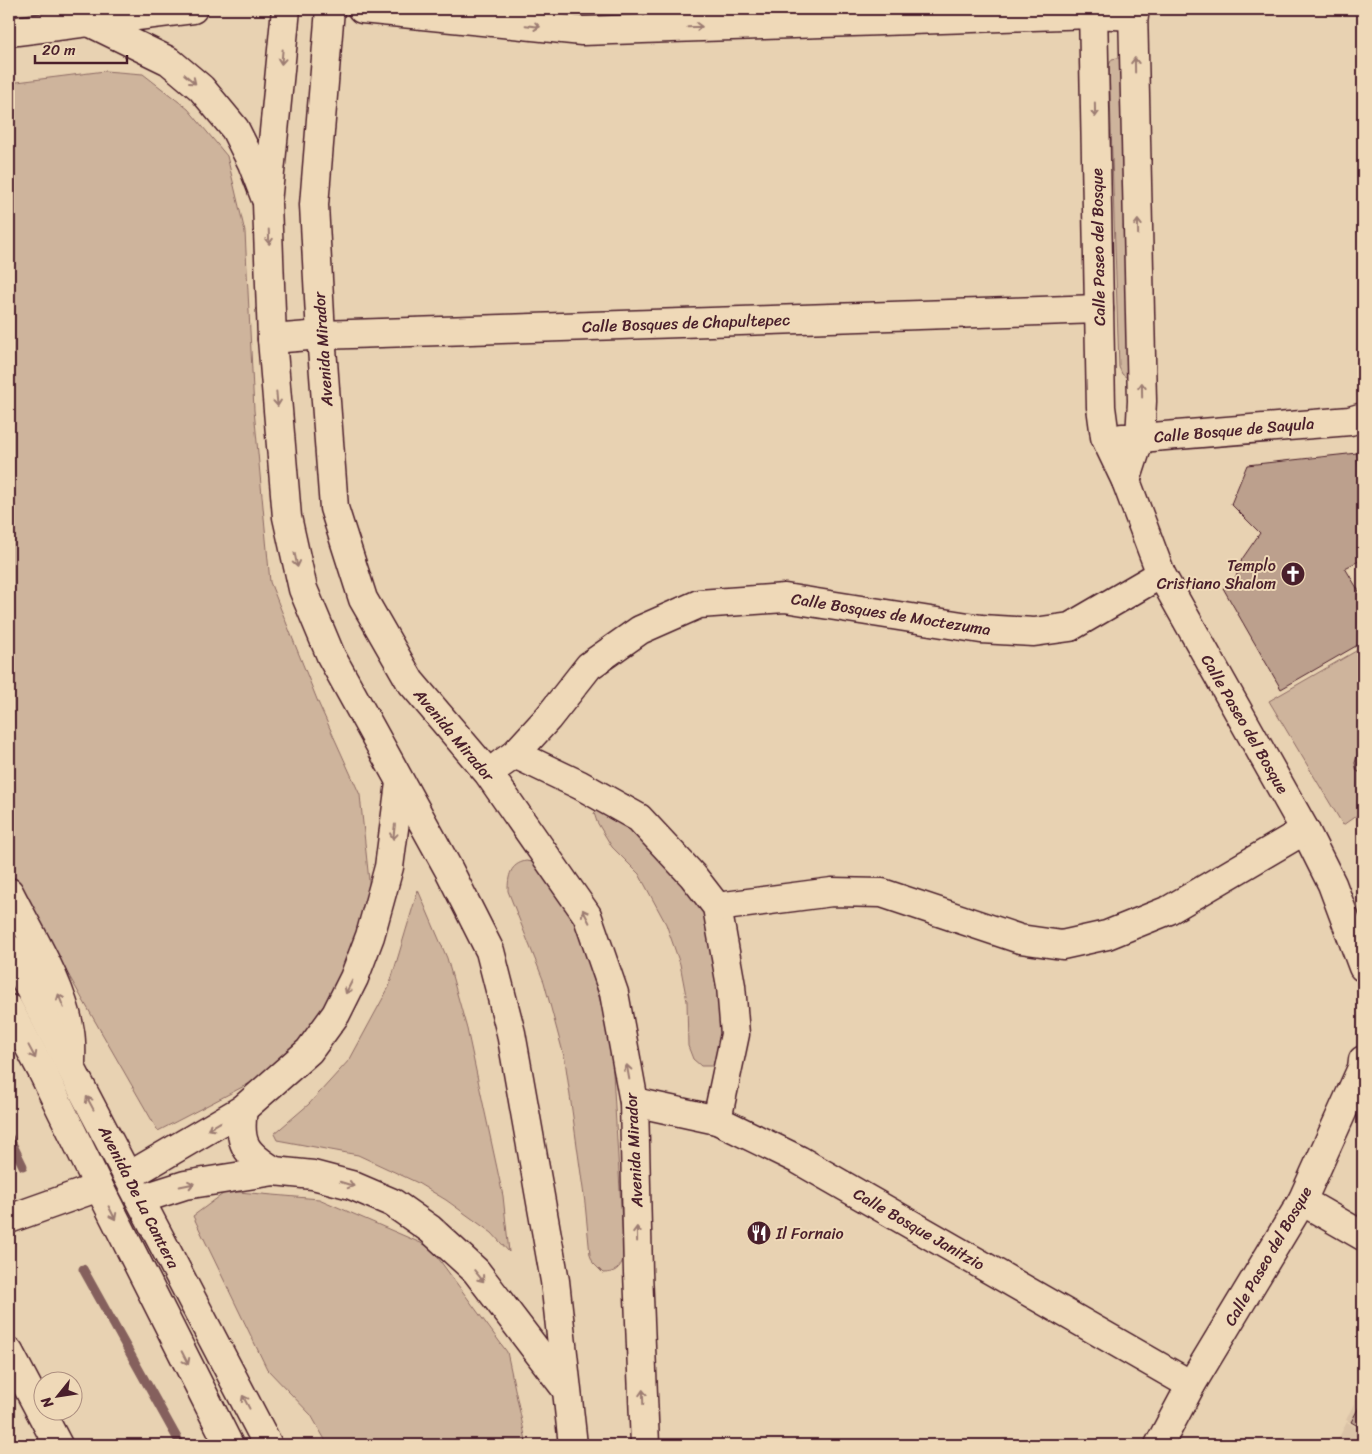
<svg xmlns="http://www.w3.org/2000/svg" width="1372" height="1454" font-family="Sriracha,sans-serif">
  <rect width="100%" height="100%" fill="#e8d2b2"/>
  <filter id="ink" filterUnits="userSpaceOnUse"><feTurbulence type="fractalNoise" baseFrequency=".02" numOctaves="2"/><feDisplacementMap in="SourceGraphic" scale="10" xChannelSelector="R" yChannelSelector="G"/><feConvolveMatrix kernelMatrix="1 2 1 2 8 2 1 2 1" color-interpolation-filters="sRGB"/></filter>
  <g filter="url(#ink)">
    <!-- built -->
    <g fill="#dbc3a7">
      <path d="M 1363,1385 L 1363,1429 L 1346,1420 Z"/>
      <path d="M 1347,1422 L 1363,1431 L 1363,1445 L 1335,1445 Z"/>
    </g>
    <!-- green -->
    <g fill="#ceb49c" stroke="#8c6a64">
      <path d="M 1117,58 L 1124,58 L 1134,377 L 1127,378 L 1122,374 L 1119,367 L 1109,65 L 1112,59 Z"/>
      <path d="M 105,71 L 143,74 L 188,109 L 227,156 L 245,232 L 254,410 L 270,582 L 318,702 L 360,795 L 371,900 L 335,1007 L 254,1081 L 158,1131 L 9,871 L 9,83 Z"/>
      <path d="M 1363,647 L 1363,811 L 1343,825 L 1269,701 Z"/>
      <path d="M 600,808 L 622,816 L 684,880 L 708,921 L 725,976 L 722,1058 L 712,1066 L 701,1066 L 693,1059 L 688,1046 L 687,1001 L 680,964 L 666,924 L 639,874 L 612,847 L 597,822 L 594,813 Z"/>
      <path d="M 526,861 L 533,862 L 564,903 L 580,933 L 607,1024 L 612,1057 L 624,1257 C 620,1269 615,1273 603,1273 L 593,1263 L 590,1255 L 585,1203 L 565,1060 L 544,982 L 508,891 C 508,876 510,864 526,861 Z"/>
      <path d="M 418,890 L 447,958 L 467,1029 L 503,1196 L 509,1252 L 492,1233 L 446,1200 L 416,1182 L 358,1155 L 277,1140 L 274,1134 L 309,1104 L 350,1059 L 389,987 Z"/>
      <path d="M 227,1191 L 319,1199 L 430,1247 L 507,1352 L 527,1445 L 328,1445 L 311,1415 L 267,1369 L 193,1216 Z"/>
    </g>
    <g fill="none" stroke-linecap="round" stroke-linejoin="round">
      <!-- stream -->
      <g stroke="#85615d" stroke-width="9">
        <path d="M 9,1137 L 23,1166"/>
        <path d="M 83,1269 L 181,1445"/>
      </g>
    </g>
    <!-- building -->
    <g fill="#bca08d" stroke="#4a1f2b">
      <path d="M 1357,453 L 1363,490 L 1363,559 L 1345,568 L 1363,598 L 1363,642 L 1281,689 L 1223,588 L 1235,580 L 1242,559 L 1260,533 L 1231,504 L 1247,465 Z"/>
      <path d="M 1363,752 L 1363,774 L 1357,771 L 1355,763 L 1357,756 Z"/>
      <path d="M 1363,1400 L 1363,1429 L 1351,1422 Z"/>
    </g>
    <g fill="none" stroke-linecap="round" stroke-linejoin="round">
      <defs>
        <g id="minor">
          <path d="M 362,9 L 582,31 L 1093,14 L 1134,16"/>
          <path d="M 1093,9 L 1101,407 L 1105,437 L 1126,481 L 1161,574 L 1305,830 L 1332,884 L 1363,967"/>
          <path d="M 272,339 L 321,335 L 1099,309"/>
          <path d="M 1122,438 L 1140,438 L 1350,421 L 1363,417"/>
          <path d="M 1126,481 L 1140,438 L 1142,401 L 1133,9"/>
          <path d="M 515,754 L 548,718 L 589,666 L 640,630 L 699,604 L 785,598 L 981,629 L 1034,632 L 1070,627 L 1161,574"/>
          <path d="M 501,764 L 515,754 L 580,785 L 639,818 L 693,876 L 717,907 L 731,986 L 735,1034 L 717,1120"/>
          <path d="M 9,892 C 30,934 63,985 70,1032 C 72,1043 71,1055 71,1066"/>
          <path d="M 717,907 L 832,892 L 882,893 L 1020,939 L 1062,945 L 1107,935 L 1169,910 L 1305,830"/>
          <path d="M 634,1102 L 717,1120 L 799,1160 L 1191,1385"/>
          <path d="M 1302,1201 L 1363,1236"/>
          <path d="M 9,1219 L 99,1187"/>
          <path d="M 9,1352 L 58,1445"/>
          <path d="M 1159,1445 L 1191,1385 L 1302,1201 L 1362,1068 L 1363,1060"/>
        </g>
        <g id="major">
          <path d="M 286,9 L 267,203 L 272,339 L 287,517 L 303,589 L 331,656 L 449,870 L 490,951 L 511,1033 L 555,1281 L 573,1445"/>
          <path d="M 330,9 L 314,205 L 321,335 L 334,508 L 363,599 L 410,681 L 488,773 L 587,915 L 614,993 L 634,1102 L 638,1272 L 645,1445"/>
          <path d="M 87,21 L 169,61 L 201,88 L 235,129 L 252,163 L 265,197"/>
          <path d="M 9,32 L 193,9"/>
          <path d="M 9,949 L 268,1445"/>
          <path d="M 9,1009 L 42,1071 L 99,1187 L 229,1445"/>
          <path d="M 243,1109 C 238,1144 245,1153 274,1171"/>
          <path d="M 129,1176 L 243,1109 L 309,1051 L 336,1014 L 354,978 L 370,936 L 389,867 L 400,783"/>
          <path d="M 141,1199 L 185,1185 L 274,1171 L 313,1175 L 351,1185 L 393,1203 L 430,1229 L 476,1271 L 566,1389"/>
        </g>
      </defs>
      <!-- minor casing -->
      <use href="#minor" stroke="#4a1f2b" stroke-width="31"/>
      <!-- major casing -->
      <use href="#major" stroke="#4a1f2b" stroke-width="31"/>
      <!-- minor -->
      <use href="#minor" stroke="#efd9b8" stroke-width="28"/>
      <!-- major -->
      <use href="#major" stroke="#efd9b8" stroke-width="28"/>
    </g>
    <!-- one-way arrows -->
    <defs><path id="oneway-shaft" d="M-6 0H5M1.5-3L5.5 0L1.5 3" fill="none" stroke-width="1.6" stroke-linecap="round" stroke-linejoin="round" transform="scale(1.25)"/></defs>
    <g stroke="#9c7c72">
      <use href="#oneway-shaft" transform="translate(533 26) rotate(6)"/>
      <use href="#oneway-shaft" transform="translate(695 27) rotate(-2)"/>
      <use href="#oneway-shaft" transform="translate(282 57) rotate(95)"/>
      <use href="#oneway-shaft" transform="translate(1135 65) rotate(-91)"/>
      <use href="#oneway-shaft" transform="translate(190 79) rotate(40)"/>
      <use href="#oneway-shaft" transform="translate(1095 110) rotate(89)"/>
      <use href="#oneway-shaft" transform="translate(1138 227) rotate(-91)"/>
      <use href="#oneway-shaft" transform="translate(269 237) rotate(88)"/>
      <use href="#oneway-shaft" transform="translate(1142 390) rotate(-91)"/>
      <use href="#oneway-shaft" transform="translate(277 399) rotate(85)"/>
      <use href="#oneway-shaft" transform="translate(296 560) rotate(78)"/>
      <use href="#oneway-shaft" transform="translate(394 832) rotate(97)"/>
      <use href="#oneway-shaft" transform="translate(586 916) rotate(-117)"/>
      <use href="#oneway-shaft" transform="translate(349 987) rotate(117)"/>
      <use href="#oneway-shaft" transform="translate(61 1001) rotate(-111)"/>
      <use href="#oneway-shaft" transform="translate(32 1052) rotate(62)"/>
      <use href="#oneway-shaft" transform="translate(628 1072) rotate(-100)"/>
      <use href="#oneway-shaft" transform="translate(90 1103) rotate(-118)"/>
      <use href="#oneway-shaft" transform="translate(214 1126) rotate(149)"/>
      <use href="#oneway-shaft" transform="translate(347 1184) rotate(17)"/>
      <use href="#oneway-shaft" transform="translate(187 1185) rotate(-12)"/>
      <use href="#oneway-shaft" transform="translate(112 1213) rotate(63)"/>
      <use href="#oneway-shaft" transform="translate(637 1234) rotate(-91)"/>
      <use href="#oneway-shaft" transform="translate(479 1276) rotate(51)"/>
      <use href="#oneway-shaft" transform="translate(185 1358) rotate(63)"/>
      <use href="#oneway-shaft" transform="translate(643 1397) rotate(-92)"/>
      <use href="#oneway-shaft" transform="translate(246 1402) rotate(-118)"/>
    </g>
  </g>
  <!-- icons -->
  <defs>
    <symbol id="church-disc" viewBox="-11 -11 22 22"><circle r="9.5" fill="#4a1f2b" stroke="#efd9b8"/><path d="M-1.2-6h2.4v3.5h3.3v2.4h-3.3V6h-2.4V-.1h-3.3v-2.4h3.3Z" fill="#fff"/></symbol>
    <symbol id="restaurant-disc" viewBox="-11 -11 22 22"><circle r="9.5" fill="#4a1f2b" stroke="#efd9b8"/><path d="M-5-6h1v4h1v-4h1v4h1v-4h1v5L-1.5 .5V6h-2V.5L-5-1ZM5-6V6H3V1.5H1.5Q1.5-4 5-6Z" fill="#fff"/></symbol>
  </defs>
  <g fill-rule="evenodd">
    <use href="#church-disc" x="1279" y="560" width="28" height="28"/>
    <use href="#restaurant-disc" x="745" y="1219" width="28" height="28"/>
  </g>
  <g text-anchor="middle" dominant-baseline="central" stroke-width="4" stroke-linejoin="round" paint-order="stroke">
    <!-- street labels -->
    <g font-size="16" fill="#4a1f2b" stroke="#efd9b8">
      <text transform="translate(1098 247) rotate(-91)">Calle Paseo del Bosque</text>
      <text transform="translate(686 323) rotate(-2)">Calle Bosques de Chapultepec</text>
      <text transform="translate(323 349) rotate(-94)">Avenida Mirador</text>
      <text transform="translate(1234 430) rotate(-5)">Calle Bosque de Sayula</text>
      <text transform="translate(891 614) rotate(9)">Calle Bosques de Moctezuma</text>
      <text transform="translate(1245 724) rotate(60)">Calle Paseo del Bosque</text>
      <text transform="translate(454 735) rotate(50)">Avenida Mirador</text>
      <text transform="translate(634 1150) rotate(-93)">Avenida Mirador</text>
      <text transform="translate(139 1197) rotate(63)">Avenida De La Cantera</text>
      <text transform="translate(919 1229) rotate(30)">Calle Bosque Janitzio</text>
      <text transform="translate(1268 1256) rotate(-60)">Calle Paseo del Bosque</text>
    </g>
    <!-- poi labels -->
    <g font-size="16" fill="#4a1f2b" stroke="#efd9b8" text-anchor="end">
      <text x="1276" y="565">Templo<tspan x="1276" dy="18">Cristiano Shalom</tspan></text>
      <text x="776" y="1233" text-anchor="start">Il Fornaio</text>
    </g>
  </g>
  <!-- margin -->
  <rect width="1372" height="1454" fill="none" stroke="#efd9b8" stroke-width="30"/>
  <rect x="15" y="15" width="1342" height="1424" fill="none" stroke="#4a1f2b" stroke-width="2" filter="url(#ink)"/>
  <!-- north arrow -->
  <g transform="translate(58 1396) rotate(240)"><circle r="24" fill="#efd9b8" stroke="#ad8f80"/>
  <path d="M0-4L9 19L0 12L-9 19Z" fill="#4a1f2b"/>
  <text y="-8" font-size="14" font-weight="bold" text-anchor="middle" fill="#4a1f2b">N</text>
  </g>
  <!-- scale -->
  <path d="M35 55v8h92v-8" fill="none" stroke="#4a1f2b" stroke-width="2.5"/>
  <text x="42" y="55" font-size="15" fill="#4a1f2b" stroke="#efd9b8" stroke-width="4" paint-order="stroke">20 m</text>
</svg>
